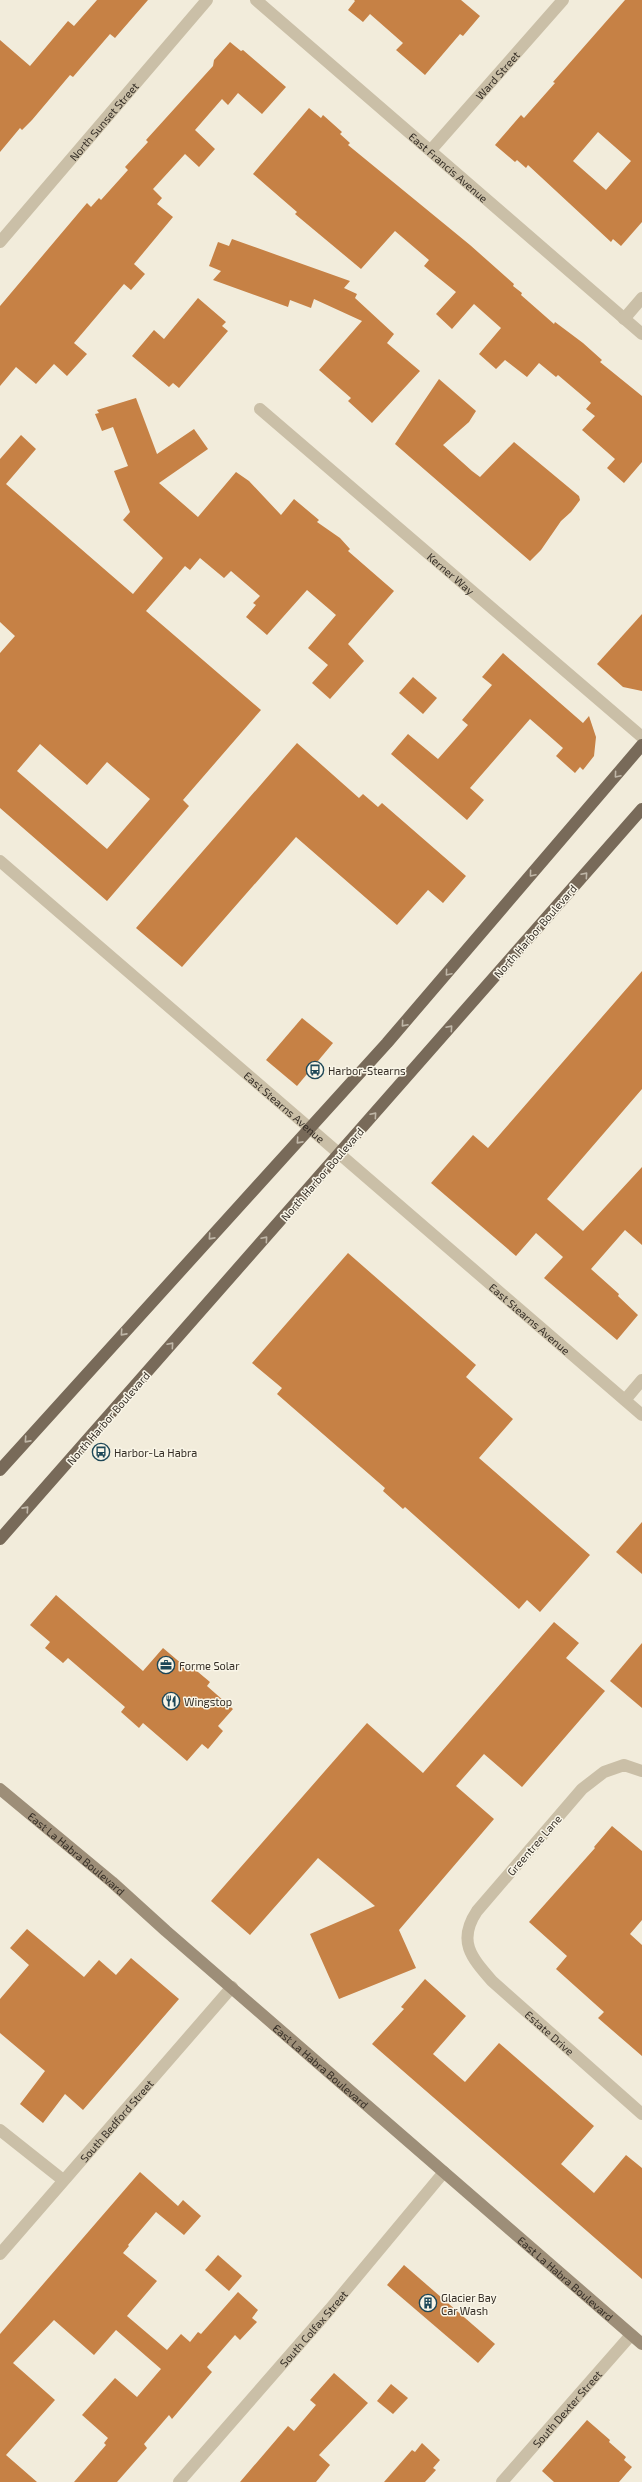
<svg xmlns="http://www.w3.org/2000/svg" width="642" height="2482" font-family="'Exo 2',sans-serif">
  <rect width="100%" height="100%" fill="#f2ecdb"/>
  <!-- building -->
  <g fill="#c68145" fill-rule="evenodd">
    <path d="M 97,0 L 148,0 L 115,38 L 110,34 L 73,77 L 70,75 L 32,120 L 22,130 L 20,128 L 0,152 L 0,40 L 30,66 L 68,21 L 74,26 Z"/>
    <path d="M 354,0 L 461,0 L 480,16 L 463,36 L 460,34 L 425,75 L 396,50 L 403,43 L 370,14 L 363,22 L 348,10 L 355,1 Z"/>
    <path d="M 625,0 L 642,0 L 642,222 L 621,246 L 613,239 L 611,242 L 528,165 L 526,168 L 517,160 L 515,162 L 495,145 L 521,115 L 524,118 L 555,83 L 553,82 ZM 598,132 L 631,161 L 606,190 L 573,161 Z"/>
    <path d="M 230,42 L 241,51 L 243,50 L 286,87 L 262,114 L 238,93 L 228,105 L 222,99 L 195,130 L 215,149 L 199,167 L 185,154 L 153,189 L 162,198 L 157,204 L 173,217 L 134,264 L 145,274 L 131,290 L 124,284 L 74,343 L 87,354 L 67,376 L 54,364 L 36,384 L 16,367 L 0,386 L 0,306 L 87,203 L 91,207 L 99,198 L 101,200 L 128,170 L 125,167 L 148,142 L 146,140 L 213,66 L 214,60 Z"/>
    <path d="M 309,108 L 321,118 L 323,115 L 342,132 L 340,134 L 350,143 L 348,145 L 470,245 L 514,284 L 513,286 L 522,293 L 521,295 L 554,324 L 555,322 L 583,343 L 602,360 L 600,362 L 642,396 L 642,462 L 624,483 L 607,468 L 615,459 L 582,430 L 595,416 L 586,409 L 591,403 L 558,375 L 556,377 L 539,363 L 527,377 L 505,360 L 496,369 L 479,354 L 501,328 L 474,304 L 452,329 L 436,314 L 456,292 L 424,266 L 429,260 L 395,231 L 361,269 L 295,214 L 297,212 L 253,174 Z"/>
    <path d="M 232,239 L 350,281 L 344,288 L 357,294 L 355,298 L 394,334 L 387,343 L 420,371 L 372,423 L 348,401 L 351,398 L 319,370 L 362,321 L 314,299 L 311,308 L 290,300 L 288,307 L 213,280 L 221,271 L 209,266 L 218,242 L 229,246 Z"/>
    <path d="M 198,298 L 226,322 L 222,326 L 228,331 L 179,388 L 173,383 L 169,387 L 132,356 L 154,330 L 164,339 Z"/>
    <path d="M 439,379 L 476,411 L 469,422 L 443,445 L 472,471 L 480,477 L 514,442 L 579,496 L 580,500 L 571,512 L 561,521 L 541,550 L 530,561 L 395,444 Z"/>
    <path d="M 136,398 L 157,454 L 194,429 L 208,449 L 159,483 L 198,517 L 236,472 L 249,481 L 281,515 L 294,499 L 319,520 L 317,522 L 340,538 L 350,549 L 348,551 L 394,591 L 348,644 L 364,661 L 330,699 L 312,683 L 328,665 L 308,648 L 336,615 L 307,590 L 267,635 L 246,617 L 256,605 L 253,603 L 260,596 L 231,571 L 224,578 L 200,558 L 190,570 L 185,566 L 146,611 L 261,710 L 183,800 L 189,806 L 107,901 L 0,808 L 0,653 L 15,636 L 0,622 L 0,459 L 21,435 L 36,449 L 6,484 L 133,594 L 163,558 L 123,520 L 130,512 L 114,471 L 128,466 L 113,427 L 102,431 L 95,414 L 99,413 L 97,410 ZM 40,744 L 87,785 L 107,762 L 150,799 L 107,849 L 17,771 Z"/>
    <path d="M 642,614 L 642,691 L 623,687 L 597,664 Z"/>
    <path d="M 503,653 L 583,723 L 589,716 L 596,737 L 594,756 L 583,770 L 580,767 L 575,773 L 556,756 L 563,748 L 530,719 L 470,788 L 484,800 L 467,820 L 391,754 L 408,734 L 438,759 L 468,725 L 462,720 L 492,685 L 482,677 Z"/>
    <path d="M 413,677 L 437,698 L 423,714 L 399,693 Z"/>
    <path d="M 297,743 L 359,798 L 363,794 L 378,807 L 382,803 L 466,876 L 443,903 L 428,890 L 397,925 L 296,837 L 182,967 L 136,928 Z"/>
    <path d="M 642,971 L 642,1089 L 547,1199 L 583,1231 L 642,1167 L 642,1245 L 625,1230 L 591,1269 L 619,1294 L 618,1296 L 638,1315 L 617,1340 L 544,1278 L 563,1257 L 536,1233 L 516,1256 L 431,1183 L 473,1135 L 488,1148 Z"/>
    <path d="M 302,1018 L 333,1043 L 297,1086 L 266,1060 Z"/>
    <path d="M 348,1253 L 476,1365 L 466,1377 L 513,1419 L 479,1458 L 590,1555 L 540,1612 L 527,1600 L 519,1609 L 405,1507 L 403,1509 L 383,1491 L 385,1488 L 277,1394 L 282,1388 L 252,1363 Z"/>
    <path d="M 642,1522 L 642,1574 L 616,1552 Z"/>
    <path d="M 56,1595 L 143,1671 L 163,1648 L 189,1670 L 192,1667 L 210,1682 L 207,1686 L 233,1709 L 218,1726 L 223,1731 L 208,1749 L 202,1744 L 187,1761 L 143,1723 L 139,1728 L 121,1712 L 125,1707 L 68,1658 L 63,1663 L 45,1648 L 50,1642 L 30,1625 Z"/>
    <path d="M 554,1622 L 579,1643 L 566,1658 L 605,1691 L 522,1787 L 484,1754 L 456,1786 L 494,1819 L 399,1930 L 416,1968 L 339,1999 L 310,1934 L 375,1906 L 318,1858 L 250,1935 L 211,1901 L 367,1723 L 423,1773 Z"/>
    <path d="M 642,1643 L 642,1708 L 610,1681 Z"/>
    <path d="M 612,1826 L 642,1851 L 642,1920 L 630,1934 L 642,1945 L 642,2056 L 598,2018 L 604,2012 L 556,1969 L 567,1956 L 529,1922 L 595,1848 L 594,1847 Z"/>
    <path d="M 27,1929 L 84,1977 L 99,1960 L 116,1975 L 131,1958 L 179,1999 L 83,2110 L 65,2094 L 43,2123 L 20,2104 L 45,2071 L 0,2033 L 0,1999 L 29,1965 L 10,1948 Z"/>
    <path d="M 425,1979 L 466,2016 L 433,2054 L 465,2082 L 499,2043 L 594,2126 L 561,2164 L 594,2193 L 626,2155 L 642,2168 L 642,2279 L 372,2044 L 404,2009 L 401,2007 Z"/>
    <path d="M 140,2172 L 178,2206 L 183,2200 L 201,2216 L 184,2235 L 156,2212 L 128,2245 L 129,2246 L 123,2253 L 157,2281 L 127,2316 L 167,2350 L 181,2334 L 190,2342 L 198,2332 L 201,2334 L 238,2292 L 258,2310 L 252,2318 L 257,2322 L 240,2340 L 235,2335 L 207,2367 L 212,2372 L 172,2419 L 169,2415 L 144,2444 L 147,2448 L 117,2482 L 74,2482 L 106,2445 L 104,2443 L 108,2438 L 82,2415 L 115,2378 L 137,2397 L 161,2369 L 116,2330 L 94,2355 L 54,2320 L 13,2363 L 55,2400 L 6,2455 L 37,2482 L 0,2482 L 0,2334 Z"/>
    <path d="M 218,2255 L 242,2276 L 229,2291 L 205,2270 Z"/>
    <path d="M 404,2265 L 495,2344 L 478,2363 L 387,2285 Z"/>
    <path d="M 334,2373 L 368,2403 L 319,2455 L 330,2465 L 316,2482 L 240,2482 L 288,2426 L 294,2431 L 316,2405 L 310,2400 Z"/>
    <path d="M 391,2384 L 408,2398 L 393,2414 L 377,2401 Z"/>
    <path d="M 587,2420 L 610,2440 L 609,2442 L 626,2457 L 624,2460 L 632,2467 L 619,2482 L 554,2482 L 542,2471 Z"/>
    <path d="M 422,2443 L 440,2460 L 433,2468 L 436,2470 L 425,2482 L 384,2482 L 412,2450 L 415,2452 Z"/>
  </g>
  <g fill="none" stroke-linecap="round" stroke-linejoin="round">
    <!-- street -->
    <g stroke="#cabfa7" stroke-width="12">
      <path id="s1" d="M 256,0 L 642,334"/>
      <path id="s2" d="M 431,150 L 563,0"/>
      <path id="s3" d="M 0,242 L 207,0"/>
      <path d="M 624,319 L 642,298"/>
      <path id="s4" d="M 260,409 L 642,737"/>
      <path id="s5" d="M 0,861 L 642,1415"/>
      <path d="M 625,1400 L 642,1380"/>
      <path id="s6" d="M 642,1771 L 624,1765 L 604,1772 L 582,1789 L 477,1911 C 457,1941 471,1957 492,1981 L 642,2114"/>
      <path d="M 0,2130 L 63,2180"/>
      <path id="s7" d="M 0,2254 L 232,1987"/>
      <path id="s8" d="M 179,2482 L 330,2309 L 444,2172"/>
      <path id="s9" d="M 502,2482 L 631,2335"/>
    </g>
    <!-- secondary -->
    <path stroke="#9d8e78" stroke-width="12" id="s10" d="M 0,1789 L 112,1882 L 166,1931 L 642,2344"/>
    <!-- primary -->
    <g stroke="#786a59" stroke-width="12">
      <path d="M 0,1470 L 387,1043 L 642,745"/>
      <path d="M 0,1539 L 642,809"/>
    </g>
  </g>
  <!-- one-way arrows -->
  <defs><path id="oneway-chevron" d="M-2-3.5L2.5 0L-2 3.5" fill="none" stroke-width="1.6" stroke-linecap="round" stroke-linejoin="round"/></defs>
  <g stroke="#bfb6a7">
    <use href="#oneway-chevron" transform="translate(617 775) rotate(130)"/>
    <use href="#oneway-chevron" transform="translate(532 874) rotate(130)"/>
    <use href="#oneway-chevron" transform="translate(585 875) rotate(-49)"/>
    <use href="#oneway-chevron" transform="translate(448 973) rotate(130)"/>
    <use href="#oneway-chevron" transform="translate(404 1024) rotate(131)"/>
    <use href="#oneway-chevron" transform="translate(450 1028) rotate(-49)"/>
    <use href="#oneway-chevron" transform="translate(374 1115) rotate(-49)"/>
    <use href="#oneway-chevron" transform="translate(299 1141) rotate(132)"/>
    <use href="#oneway-chevron" transform="translate(211 1237) rotate(132)"/>
    <use href="#oneway-chevron" transform="translate(265 1239) rotate(-49)"/>
    <use href="#oneway-chevron" transform="translate(123 1333) rotate(132)"/>
    <use href="#oneway-chevron" transform="translate(171 1345) rotate(-49)"/>
    <use href="#oneway-chevron" transform="translate(27 1440) rotate(132)"/>
    <use href="#oneway-chevron" transform="translate(26 1509) rotate(-48)"/>
  </g>
  <!-- icons -->
  <defs>
    <symbol id="bus-ring" viewBox="-11 -11 22 22"><circle r="9.5" fill="#f9f5e7" stroke="#1d4757" stroke-width="1.5"/><path d="M-5-6H5V4H4V6H2V4H-2V6H-4V4H-5ZM-3.5-4V0h7V-4ZM-3.5 1.2v1.5H-2V1.2ZM2 1.2v1.5H3.5V1.2Z" fill="#1d4757"/></symbol>
    <symbol id="office-ring" viewBox="-11 -11 22 22"><circle r="9.5" fill="#f9f5e7" stroke="#1d4757" stroke-width="1.5"/><path d="M-6-3h4V-5.5h4V-3h4V5H-6ZM-1-4.5V-3h2v-1.5ZM-6 0V1H6V0Z" fill="#1d4757"/></symbol>
    <symbol id="restaurant-ring" viewBox="-11 -11 22 22"><circle r="9.5" fill="#f9f5e7" stroke="#1d4757" stroke-width="1.5"/><path d="M-5-6h1v4h1v-4h1v4h1v-4h1v5L-1.5 .5V6h-2V.5L-5-1ZM5-6V6H3V1.5H1.5Q1.5-4 5-6Z" fill="#1d4757"/></symbol>
    <symbol id="building-ring" viewBox="-11 -11 22 22"><circle r="9.5" fill="#f9f5e7" stroke="#1d4757" stroke-width="1.5"/><path d="M-4-6H4V6H1V3H-1V6H-4ZM-2.5-4.3h1.7v1.8h-1.7ZM.8-4.3h1.7v1.8H.8ZM-2.5-1h1.7V.8h-1.7ZM.8-1h1.7V.8H.8Z" fill="#1d4757"/></symbol>
  </defs>
  <g fill-rule="evenodd">
    <use href="#bus-ring" x="305" y="1060" width="20" height="20"/>
    <use href="#bus-ring" x="91" y="1442" width="20" height="20"/>
    <use href="#office-ring" x="156" y="1655" width="20" height="20"/>
    <use href="#restaurant-ring" x="161" y="1691" width="20" height="20"/>
    <use href="#building-ring" x="418" y="2293" width="20" height="20"/>
  </g>
  <g text-anchor="middle" dominant-baseline="central" stroke-width="3" stroke-linejoin="round" paint-order="stroke">
    <!-- street labels -->
    <g font-size="11" fill="#362f27" stroke="#f9f5e7">
      <text stroke="none"><textPath href="#s2" startOffset="100">Ward Street</textPath></text>
      <text stroke="none"><textPath href="#s3" startOffset="159">North Sunset Street</textPath></text>
      <text stroke="none"><textPath href="#s1" startOffset="255">East Francis Avenue</textPath></text>
      <text stroke="none"><textPath href="#s4" startOffset="252">Kerner Way</textPath></text>
      <text transform="translate(535 931) rotate(-49)">North Harbor Boulevard</text>
      <text stroke="none"><textPath href="#s5" startOffset="376">East Stearns Avenue</textPath></text>
      <text transform="translate(322 1174) rotate(-49)">North Harbor Boulevard</text>
      <text stroke="none"><textPath href="#s5" startOffset="700">East Stearns Avenue</textPath></text>
      <text transform="translate(108 1418) rotate(-49)">North Harbor Boulevard</text>
      <text transform="translate(534 1845) rotate(-49)">Greentree Lane</text>
      <text stroke="none"><textPath href="#s10" startOffset="100">East La Habra Boulevard</textPath></text>
      <text stroke="none"><textPath href="#s6" startOffset="386">Estate Drive</textPath></text>
      <text stroke="none"><textPath href="#s10" startOffset="424">East La Habra Boulevard</textPath></text>
      <text stroke="none"><textPath href="#s7" startOffset="177">South Bedford Street</textPath></text>
      <text stroke="none"><textPath href="#s10" startOffset="748">East La Habra Boulevard</textPath></text>
      <text stroke="none"><textPath href="#s8" startOffset="204">South Colfax Street</textPath></text>
      <text stroke="none"><textPath href="#s9" startOffset="98">South Dexter Street</textPath></text>
    </g>
    <!-- poi labels -->
    <g font-size="11" fill="#362f27" stroke="#f9f5e7" text-anchor="start">
      <text x="328" y="1070">Harbor-Stearns</text>
      <text x="114" y="1452">Harbor-La Habra</text>
      <text x="179" y="1665">Forme Solar</text>
      <text x="184" y="1701">Wingstop</text>
      <text x="441" y="2297">Glacier Bay<tspan x="441" dy="13">Car Wash</tspan></text>
    </g>
  </g>
</svg>
